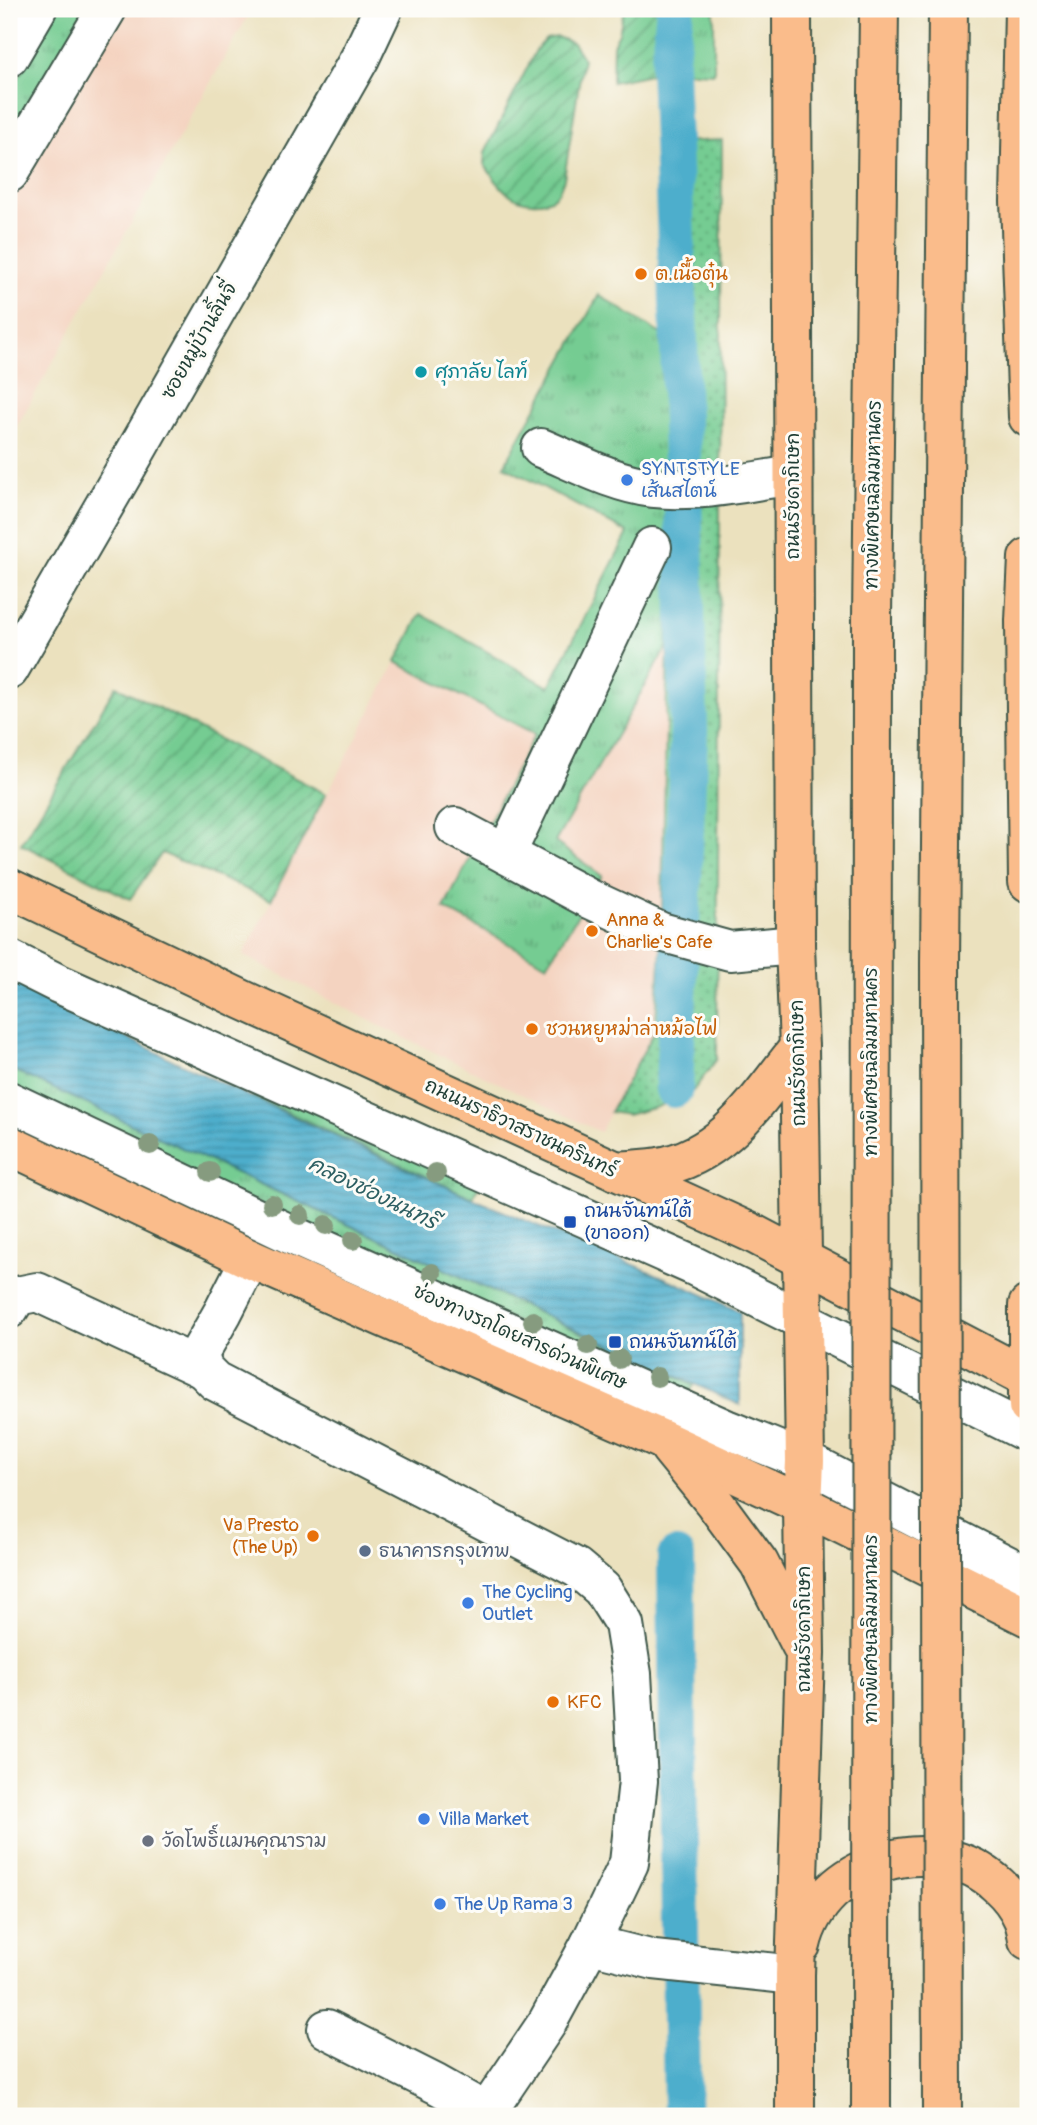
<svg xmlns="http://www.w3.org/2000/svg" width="1037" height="2125" font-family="Pangolin,'Playpen Sans Thai',sans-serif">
  <defs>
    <pattern id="grass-tufts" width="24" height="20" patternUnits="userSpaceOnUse" patternTransform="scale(1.75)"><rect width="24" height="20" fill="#74cc92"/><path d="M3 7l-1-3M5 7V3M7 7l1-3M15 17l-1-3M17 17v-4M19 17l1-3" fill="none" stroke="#5fa778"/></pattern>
    <pattern id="park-dots" width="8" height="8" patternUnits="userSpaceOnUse" patternTransform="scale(1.75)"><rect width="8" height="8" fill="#74cc92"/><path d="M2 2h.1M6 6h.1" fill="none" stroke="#5fa778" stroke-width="1.8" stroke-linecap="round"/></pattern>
    <pattern id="garden-furrows" width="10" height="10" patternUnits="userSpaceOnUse" patternTransform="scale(1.75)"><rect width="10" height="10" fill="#74cc92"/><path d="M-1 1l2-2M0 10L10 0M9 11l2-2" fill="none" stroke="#5fa778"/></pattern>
    <pattern id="water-rules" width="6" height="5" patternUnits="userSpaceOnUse" patternTransform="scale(1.75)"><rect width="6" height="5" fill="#4daecc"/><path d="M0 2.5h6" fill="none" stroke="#3f8fa6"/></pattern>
  </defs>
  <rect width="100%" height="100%" fill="#fdfcf7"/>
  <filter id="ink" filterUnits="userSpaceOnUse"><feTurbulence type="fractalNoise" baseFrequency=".0143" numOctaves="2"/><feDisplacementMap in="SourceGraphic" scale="14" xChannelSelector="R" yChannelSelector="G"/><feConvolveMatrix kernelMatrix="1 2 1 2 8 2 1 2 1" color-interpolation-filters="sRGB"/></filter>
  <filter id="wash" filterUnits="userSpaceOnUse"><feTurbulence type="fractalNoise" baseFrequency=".00686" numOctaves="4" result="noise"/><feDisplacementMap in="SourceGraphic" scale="28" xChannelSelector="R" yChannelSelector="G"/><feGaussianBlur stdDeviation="1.57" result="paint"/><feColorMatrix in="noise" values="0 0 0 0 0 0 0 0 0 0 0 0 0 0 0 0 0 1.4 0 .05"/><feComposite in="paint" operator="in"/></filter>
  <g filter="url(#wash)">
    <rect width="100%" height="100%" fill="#ebe1be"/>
    <!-- built -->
    <g fill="#f4d3c0">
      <path d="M 9,9 L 252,9 L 9,440 Z"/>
      <path d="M 667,647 L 661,948 L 655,1031 L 600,1132 L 382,1027 L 243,955 L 396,662 L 535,734 L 444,908 L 555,842 Z"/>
    </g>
    <!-- grass -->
    <g fill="url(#grass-tufts)" stroke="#4a8463" stroke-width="2">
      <path d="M 57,9 L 87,9 L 9,144 L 9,94 Z"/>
      <path d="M 655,9 L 714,9 L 714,73 L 675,71 L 656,73 Z"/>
      <path d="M 599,295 L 675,343 L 667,647 L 555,842 L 602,876 L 547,965 L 444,908 L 535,734 L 396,662 L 421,614 L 549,687 L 628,533 L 504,466 Z"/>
      <path d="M 9,1068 L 694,1385 L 686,1400 L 9,1089 Z"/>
      <path d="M 258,1079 L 482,1179 L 473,1198 L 253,1096 Z"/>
    </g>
    <!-- park -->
    <path fill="url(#park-dots)" stroke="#4a8463" stroke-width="2" d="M 722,140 L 717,1059 L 693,1091 L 657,1107 L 627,1115 L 610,1112 L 655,1031 L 661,948 L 679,142 Z"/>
    <!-- garden -->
    <g fill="url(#garden-furrows)" stroke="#4a8463" stroke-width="2">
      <path d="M 624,9 L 659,9 L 656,73 L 612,82 L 613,45 L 619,33 Z"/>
      <path d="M 557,37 L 573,43 L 583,58 L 564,179 C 562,183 560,191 557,194 C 545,207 522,203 509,194 C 499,187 491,174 484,164 L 485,152 L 536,50 L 546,39 Z"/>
      <path d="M 116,686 L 326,794 L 271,900 L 162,853 L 130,899 L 21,844 Z"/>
    </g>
    <!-- water -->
    <path fill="url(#water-rules)" stroke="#367680" stroke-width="2" d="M 9,979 C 158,1055 310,1126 463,1194 C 555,1235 650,1268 740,1312 L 740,1405 L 9,1068 Z"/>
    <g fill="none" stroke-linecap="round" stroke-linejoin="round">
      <!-- canal -->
      <g stroke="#4daecc" stroke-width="38">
        <path d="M 674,1089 L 689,731 L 677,266 L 669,69 L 675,9"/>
        <path d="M 676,1557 L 682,2116"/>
      </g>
    </g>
  </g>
  <g filter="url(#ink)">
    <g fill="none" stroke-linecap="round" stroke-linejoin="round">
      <defs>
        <g id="minor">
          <path d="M 9,57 L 37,9"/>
          <path d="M 9,173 L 107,9"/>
          <path d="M 541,448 C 577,463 614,483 653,488 C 700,493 747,482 793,475"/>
          <path d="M 9,670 L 128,465 L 360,58 L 383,9"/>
          <path d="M 455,827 L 590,899 L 661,932 L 730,951 L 795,945"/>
          <path d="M 506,854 L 652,547"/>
          <path d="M 9,959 L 59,984 L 694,1266 L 1028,1433"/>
          <path d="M 9,1101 L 294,1236 L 726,1429 L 805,1461 L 1028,1576"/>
          <path d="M 250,1259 L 223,1312 L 199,1354 L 203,1369 L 215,1381 L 577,1568 L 602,1589 L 624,1624 L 632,1674 L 638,1781 L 629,1863 L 590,1944 L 654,1960 L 795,1975"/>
          <path d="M 9,1309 L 17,1296 L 37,1292 L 203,1369"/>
          <path d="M 327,2029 L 436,2084 L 477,2107 L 482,2109 L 491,2105 L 495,2100 L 547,2023 L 590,1944"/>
        </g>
        <g id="major">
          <path d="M 792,9 L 795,945 L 799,1048 L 805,1461 L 803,1505 L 805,1653 L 795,1975 L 795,2116"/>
          <path d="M 1024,9 L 1020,201 L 1028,417"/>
          <path d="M 1028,558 L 1025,621 L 1028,882"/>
          <path d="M 9,888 L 243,1000 L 752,1233 L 1028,1378"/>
          <path d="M 9,1145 L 250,1259 L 663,1440 L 803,1505 L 1028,1617"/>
          <path d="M 616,1171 C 630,1170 645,1169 659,1167 C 727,1155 759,1096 799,1048"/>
          <path d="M 1028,1305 L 1028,1406"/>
          <path d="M 670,1448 L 714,1502 L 759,1563 L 801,1645"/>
          <path d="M 801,1945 C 820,1861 936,1827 998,1885 C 1008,1894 1018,1907 1023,1919 C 1026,1926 1027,1933 1028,1940"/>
        </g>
      </defs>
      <!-- minor casing -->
      <use href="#minor" stroke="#3e5649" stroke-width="42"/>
      <!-- major casing -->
      <use href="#major" stroke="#3e5649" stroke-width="42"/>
      <!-- minor -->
      <use href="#minor" stroke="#fff" stroke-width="38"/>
      <!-- major -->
      <use href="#major" stroke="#fabc8b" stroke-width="38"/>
      <defs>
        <g id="highway-bridge">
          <path d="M 871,2116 L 872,617 L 879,9"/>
          <path d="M 942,2116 L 940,963 L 948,9"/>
        </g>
      </defs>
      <!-- highway-bridge casing -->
      <use href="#highway-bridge" stroke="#3e5649" stroke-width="42" stroke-linecap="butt"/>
      <!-- highway-bridge -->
      <use href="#highway-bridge" stroke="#fabc8b" stroke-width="38"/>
    </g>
    <!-- trees -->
    <g fill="#869b7f">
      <circle cx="150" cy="1145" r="10"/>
      <circle cx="210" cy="1172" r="10"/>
      <circle cx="436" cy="1173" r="10"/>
      <circle cx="272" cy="1204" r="10"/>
      <circle cx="300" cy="1215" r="10"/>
      <circle cx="326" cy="1225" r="10"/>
      <circle cx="353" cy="1240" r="10"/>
      <circle cx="432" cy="1273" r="10"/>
      <circle cx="533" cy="1321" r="10"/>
      <circle cx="588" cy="1345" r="10"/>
      <circle cx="619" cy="1359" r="10"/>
      <circle cx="657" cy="1377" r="10"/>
    </g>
  </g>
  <!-- markers -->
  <g fill="#e8710a" stroke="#fdfcf7" stroke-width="2.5">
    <circle cx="641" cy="274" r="7"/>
    <circle cx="592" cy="931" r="7"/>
    <circle cx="532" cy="1029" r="7"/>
    <circle cx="313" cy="1536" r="7"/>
    <circle cx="553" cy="1702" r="7"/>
  </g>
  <circle fill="#0f9aa8" stroke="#fdfcf7" stroke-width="2.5" cx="421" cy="372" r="7"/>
  <g fill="#3f7fe0" stroke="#fdfcf7" stroke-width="2.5">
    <circle cx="627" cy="480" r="7"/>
    <circle cx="468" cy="1603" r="7"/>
    <circle cx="424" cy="1819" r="7"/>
    <circle cx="440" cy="1904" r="7"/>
  </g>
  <g fill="#1a4fb4" stroke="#fdfcf7" stroke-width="2.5">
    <rect x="563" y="1215" width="14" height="14" rx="3.5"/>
    <rect x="608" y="1335" width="14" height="14" rx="3.5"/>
  </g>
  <circle fill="#5c6f8a" stroke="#fdfcf7" stroke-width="2.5" cx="365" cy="1551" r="7"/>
  <circle fill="#6b7280" stroke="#fdfcf7" stroke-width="2.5" cx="148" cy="1841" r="7"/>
  <g text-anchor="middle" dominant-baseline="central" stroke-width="6" stroke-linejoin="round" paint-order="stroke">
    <!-- food labels -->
    <g font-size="19" fill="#c56008" stroke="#fdfcf7" text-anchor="start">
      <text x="655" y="274">ต.เนื้อตุ๋น</text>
      <text x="606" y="920">Anna &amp;<tspan x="606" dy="22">Charlie's Cafe</tspan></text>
      <text x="546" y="1029">ชวนหยูหม่าล่าหม้อไฟ</text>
      <text x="299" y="1525" text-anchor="end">Va Presto<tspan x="299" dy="22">(The Up)</tspan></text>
      <text x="567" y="1702">KFC</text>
    </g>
    <!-- street labels -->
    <g font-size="19" fill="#1f3d34" stroke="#fdfcf7">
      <text transform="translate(199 341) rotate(-60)">ซอยหมู่บ้านลิ้นจี่</text>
      <text transform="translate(873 495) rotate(-89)">ทางพิเศษเฉลิมมหานคร</text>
      <text transform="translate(793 496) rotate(-90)">ถนนรัชดาภิเษก</text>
      <text transform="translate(871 1062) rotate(-90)">ทางพิเศษเฉลิมมหานคร</text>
      <text transform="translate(798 1063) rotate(-91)">ถนนรัชดาภิเษก</text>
      <text transform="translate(521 1128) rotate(25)">ถนนนราธิวาสราชนครินทร์</text>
      <text transform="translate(520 1337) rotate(24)">ช่องทางรถโดยสารด่วนพิเศษ</text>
      <text transform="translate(804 1629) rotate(-90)">ถนนรัชดาภิเษก</text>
      <text transform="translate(871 1629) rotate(-90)">ทางพิเศษเฉลิมมหานคร</text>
    </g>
    <!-- culture labels -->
    <g font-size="19" fill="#0d838f" stroke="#fdfcf7" text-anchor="start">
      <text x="435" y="372">ศุภาลัย ไลท์</text>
    </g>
    <!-- shop labels -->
    <g font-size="19" fill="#366cbe" stroke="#fdfcf7" text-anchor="start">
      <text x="641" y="469">SYNTSTYLE<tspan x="641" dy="22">เส้นสไตน์</tspan></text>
      <text x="482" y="1592">The Cycling<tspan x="482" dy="22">Outlet</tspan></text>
      <text x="438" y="1819">Villa Market</text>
      <text x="454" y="1904">The Up Rama 3</text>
    </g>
    <!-- transit labels -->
    <g font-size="19" fill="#164399" stroke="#fdfcf7" text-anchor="start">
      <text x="584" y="1211">ถนนจันทน์ใต้<tspan x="584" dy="22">(ขาออก)</tspan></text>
      <text x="629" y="1342">ถนนจันทน์ใต้</text>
    </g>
    <!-- service labels -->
    <g font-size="19" fill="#4e5e75" stroke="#fdfcf7" text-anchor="start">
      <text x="379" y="1551">ธนาคารกรุงเทพ</text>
    </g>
    <!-- worship labels -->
    <g font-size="19" fill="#5b616d" stroke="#fdfcf7" text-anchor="start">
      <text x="162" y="1841">วัดโพธิ์แมนคุณาราม</text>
    </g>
    <!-- water labels -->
    <g font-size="21" font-style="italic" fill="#2d5f62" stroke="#fdfcf7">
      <text transform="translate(373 1193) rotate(26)">คลองช่องนนทรี</text>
    </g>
  </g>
  <!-- margin -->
  <rect width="1037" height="2125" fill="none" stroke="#fdfcf7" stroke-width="35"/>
</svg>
